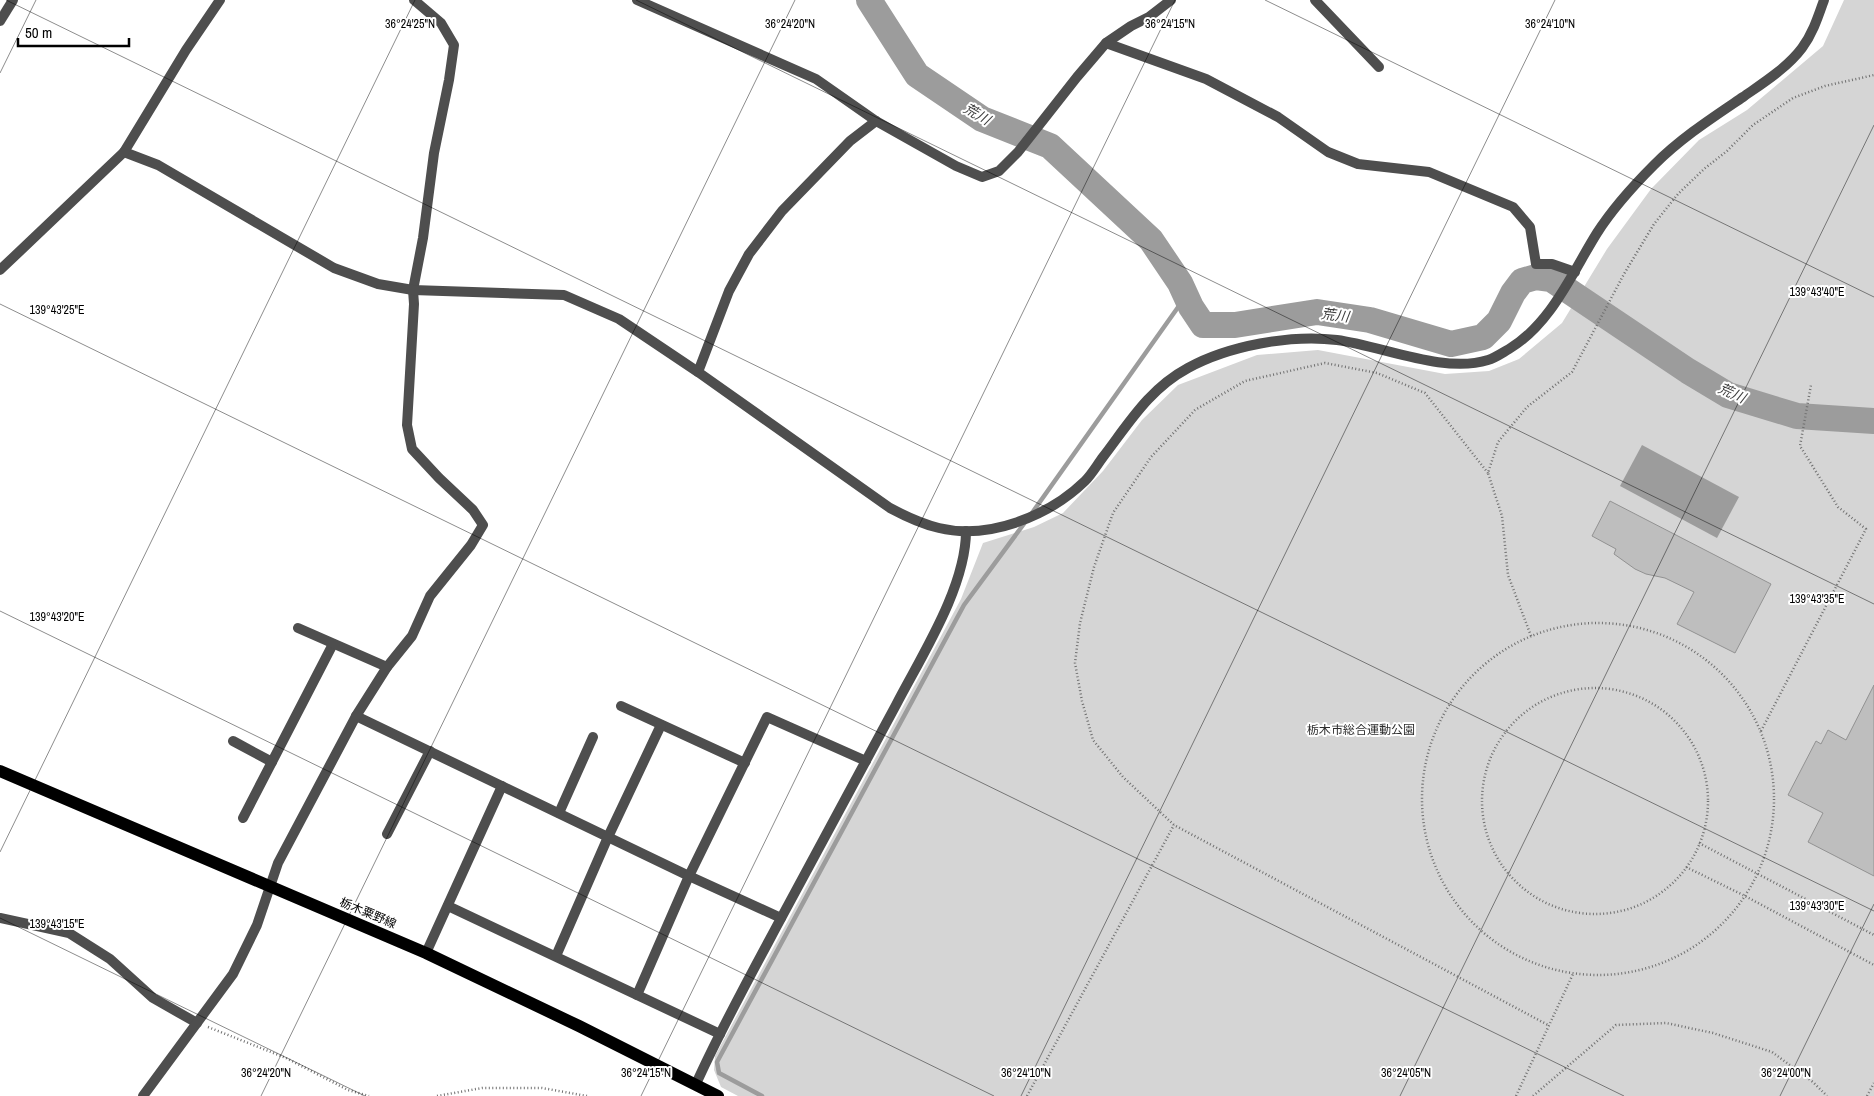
<svg xmlns="http://www.w3.org/2000/svg" width="1874" height="1096" font-family="'Archivo Narrow','Noto Sans JP',sans-serif">
  <rect width="100%" height="100%" fill="#fff"/>
  <!-- green -->
  <path fill="#d5d5d5" d="M 1844,0 L 1874,0 L 1874,1096 L 738,1096 L 721,1087 L 714,1070 L 715,1056 L 961,599 L 983,543 L 1034,527 L 1063,513 L 1103,471 L 1142,420 L 1178,385 L 1257,355 L 1318,350 L 1445,374 L 1489,371 L 1519,359 L 1562,323 L 1607,249 L 1651,189 L 1699,140 L 1747,110 L 1823,46 Z"/>
  <!-- water -->
  <path fill="#9c9c9c" d="M 1642,445 L 1739,497 L 1717,538 L 1620,486 Z"/>
  <g fill="none" stroke-linecap="round" stroke-linejoin="round">
    <!-- stream -->
    <g stroke="#9c9c9c" stroke-width="4.5">
      <path d="M 1032,513 L 1186,296"/>
      <path d="M 762,1096 L 719,1073 L 717,1062 L 964,605 L 1026,521"/>
    </g>
    <!-- river -->
    <path stroke="#9c9c9c" stroke-width="26" d="M 869,0 L 917,75 L 982,119 L 1050,146 L 1151,240 L 1180,283 L 1191,307 L 1203,325 L 1235,325 L 1317,312 L 1370,320 L 1451,344 L 1483,337 L 1499,321 L 1513,293 L 1522,281 L 1536,277 L 1551,279 L 1688,371 L 1728,395 L 1797,416 L 1874,421"/>
  </g>
  <!-- building -->
  <g fill="#bebebe" stroke="#929292">
    <path d="M 1610,501 L 1771,584 L 1735,653 L 1677,624 L 1694,592 L 1665,578 L 1646,574 L 1635,569 L 1614,554 L 1616,549 L 1592,536 Z"/>
    <path d="M 1874,685 L 1874,876 L 1808,842 L 1823,813 L 1788,795 L 1816,741 L 1821,744 L 1828,730 L 1846,740 Z"/>
  </g>
  <g fill="none" stroke-linecap="round" stroke-linejoin="round">
    <!-- path -->
    <g stroke="#707070" stroke-width="2.5" stroke-dasharray="1 2.5" stroke-linecap="butt">
      <path d="M 1488,473 L 1425,393 L 1377,373 L 1325,363 L 1245,381 L 1195,410 L 1151,457 L 1113,513 L 1094,567 L 1080,623 L 1075,663 L 1082,701 L 1093,740 L 1123,777 L 1174,825 L 1548,1025"/>
      <circle cx="1598" cy="799" r="176"/>
      <path d="M 1531,636 L 1508,575 L 1502,516 L 1488,473 L 1498,442 L 1527,407 L 1572,372 L 1624,274 L 1654,224 L 1678,194 L 1704,169 L 1727,151 L 1753,125 L 1793,98 L 1825,86 L 1874,75"/>
      <circle cx="1595" cy="801" r="113"/>
      <path d="M 1761,731 L 1866,529 L 1838,507 L 1800,446 L 1811,385"/>
      <path d="M 1699,843 L 1874,935"/>
      <path d="M 1686,867 L 1745,896 L 1874,965"/>
      <path d="M 208,1027 L 286,1058 L 348,1090 L 369,1096"/>
      <path d="M 437,1096 L 482,1088 L 542,1088 L 587,1096"/>
      <path d="M 1027,1096 L 1174,825"/>
      <path d="M 1516,1096 L 1573,974"/>
      <path d="M 1533,1096 L 1616,1025 L 1666,1023 L 1713,1033 L 1772,1052 L 1813,1082 L 1827,1096"/>
      <path d="M 1867,1096 L 1874,1083"/>
    </g>
    <!-- minor -->
    <g stroke="#4e4e4e" stroke-width="10">
      <path d="M 637,0 L 816,79 L 876,121 L 956,166 L 982,177 L 999,171 L 1018,152 L 1077,77 L 1106,43 L 1131,26 L 1149,17 L 1171,0"/>
      <path d="M 1315,0 L 1379,67"/>
      <path d="M 0,21 L 13,0"/>
      <path d="M 1106,43 L 1206,79 L 1278,117 L 1328,152 L 1358,164 L 1429,172 L 1513,207 L 1530,227 L 1536,264 L 1552,264 L 1575,272"/>
      <path d="M 698,372 L 729,291 L 749,254 L 782,211 L 850,141 L 876,121"/>
      <path d="M 387,667 L 412,636 L 430,596 L 471,545 L 483,525 L 473,510 L 439,478 L 412,449 L 407,425 L 414,304 L 413,290 L 423,238 L 434,153 L 449,80 L 454,45 L 441,23 L 414,0"/>
      <path d="M 621,706 L 745,763"/>
      <path d="M 356,716 L 689,876 L 781,918"/>
      <path d="M 233,741 L 272,762"/>
      <path d="M 559,813 L 593,737"/>
      <path d="M 243,818 L 333,644"/>
      <path d="M 387,834 L 430,751"/>
      <path d="M 448,906 L 720,1034"/>
      <path d="M 0,918 L 69,933 L 110,959 L 153,998 L 197,1023"/>
      <path d="M 426,953 L 502,786"/>
      <path d="M 556,956 L 608,837 L 661,725"/>
      <path d="M 637,995 L 689,876 L 767,717 L 866,761"/>
      <path d="M 143,1096 L 233,974 L 257,925 L 278,863 L 356,716 L 387,667 L 298,628"/>
    </g>
    <!-- tertiary -->
    <g stroke="#4e4e4e" stroke-width="10">
      <path d="M 124,152 L 158,165 L 334,268 L 378,284 L 413,290 L 564,295 L 619,319 L 698,372 L 890,508 C 905,516 922,524 939,528 C 989,540 1049,516 1085,481 C 1092,474 1097,465 1103,457 C 1129,423 1149,389 1188,368 C 1228,346 1291,334 1337,340 C 1382,346 1444,374 1488,360 C 1495,358 1502,353 1509,349 C 1551,324 1572,273 1597,233 C 1613,208 1633,186 1654,165 C 1681,138 1712,118 1743,97 C 1763,83 1787,68 1802,48 C 1813,33 1818,17 1824,0"/>
      <path d="M 0,270 L 124,152 L 186,50 L 220,0"/>
      <path d="M 696,1084 C 723,1024 755,967 786,909 C 823,841 860,773 896,705 C 922,655 966,587 966,531"/>
    </g>
    <!-- primary -->
    <path stroke="#000" stroke-width="12" d="M 0,771 L 426,953 L 579,1026 L 718,1096"/>
  </g>
  <!-- ticks -->
  <path fill="none" stroke="#000" stroke-width="1" stroke-opacity="0.45" d="M 6,0 L 1874,911M 636,0 L 1874,604M 1265,0 L 1874,297M 0,73 L 36,0M 0,304 L 1624,1096M 0,611 L 994,1096M 0,852 L 415,0M 0,918 L 365,1096M 261,1096 L 795,0M 641,1096 L 1175,0M 1021,1096 L 1555,0M 1400,1096 L 1874,125M 1780,1096 L 1874,904"/>
  <g text-anchor="middle" dominant-baseline="central" stroke-width="4" stroke-linejoin="round" paint-order="stroke">
    <!-- park labels -->
    <g font-size="12" fill="#2c2c2c" stroke="#fff">
      <text x="1361" y="730">栃木市総合運動公園</text>
    </g>
    <!-- street labels -->
    <g font-size="12" fill="#000" stroke="#fff">
      <text transform="translate(368 913) rotate(23)">栃木粟野線</text>
    </g>
    <!-- water labels -->
    <g font-size="14" font-style="italic" fill="#3d3d3d" stroke="#fff">
      <text transform="translate(977 114) rotate(30)">荒川</text>
      <text transform="translate(1335 315) rotate(7)">荒川</text>
      <text transform="translate(1732 393) rotate(24)">荒川</text>
    </g>
  </g>
  <g font-size="12" text-anchor="middle" fill="#000" stroke="#fff" stroke-width="4" stroke-linejoin="round" paint-order="stroke">
    <text x="410" y="28">36°24'25"N</text>
    <text x="790" y="28">36°24'20"N</text>
    <text x="1170" y="28">36°24'15"N</text>
    <text x="1550" y="28">36°24'10"N</text>
    <text x="1817" y="296">139°43'40"E</text>
    <text x="57" y="314">139°43'25"E</text>
    <text x="1817" y="603">139°43'35"E</text>
    <text x="57" y="621">139°43'20"E</text>
    <text x="1817" y="910">139°43'30"E</text>
    <text x="57" y="928">139°43'15"E</text>
    <text x="266" y="1077">36°24'20"N</text>
    <text x="646" y="1077">36°24'15"N</text>
    <text x="1026" y="1077">36°24'10"N</text>
    <text x="1406" y="1077">36°24'05"N</text>
    <text x="1786" y="1077">36°24'00"N</text>
  </g>
  <!-- scale -->
  <path d="M18 38v8h111v-8" fill="none" stroke="#000000" stroke-width="2.5"/>
  <text x="25" y="38" font-size="15" fill="#000000" stroke="#ffffff" stroke-width="4" paint-order="stroke">50 m</text>
</svg>
